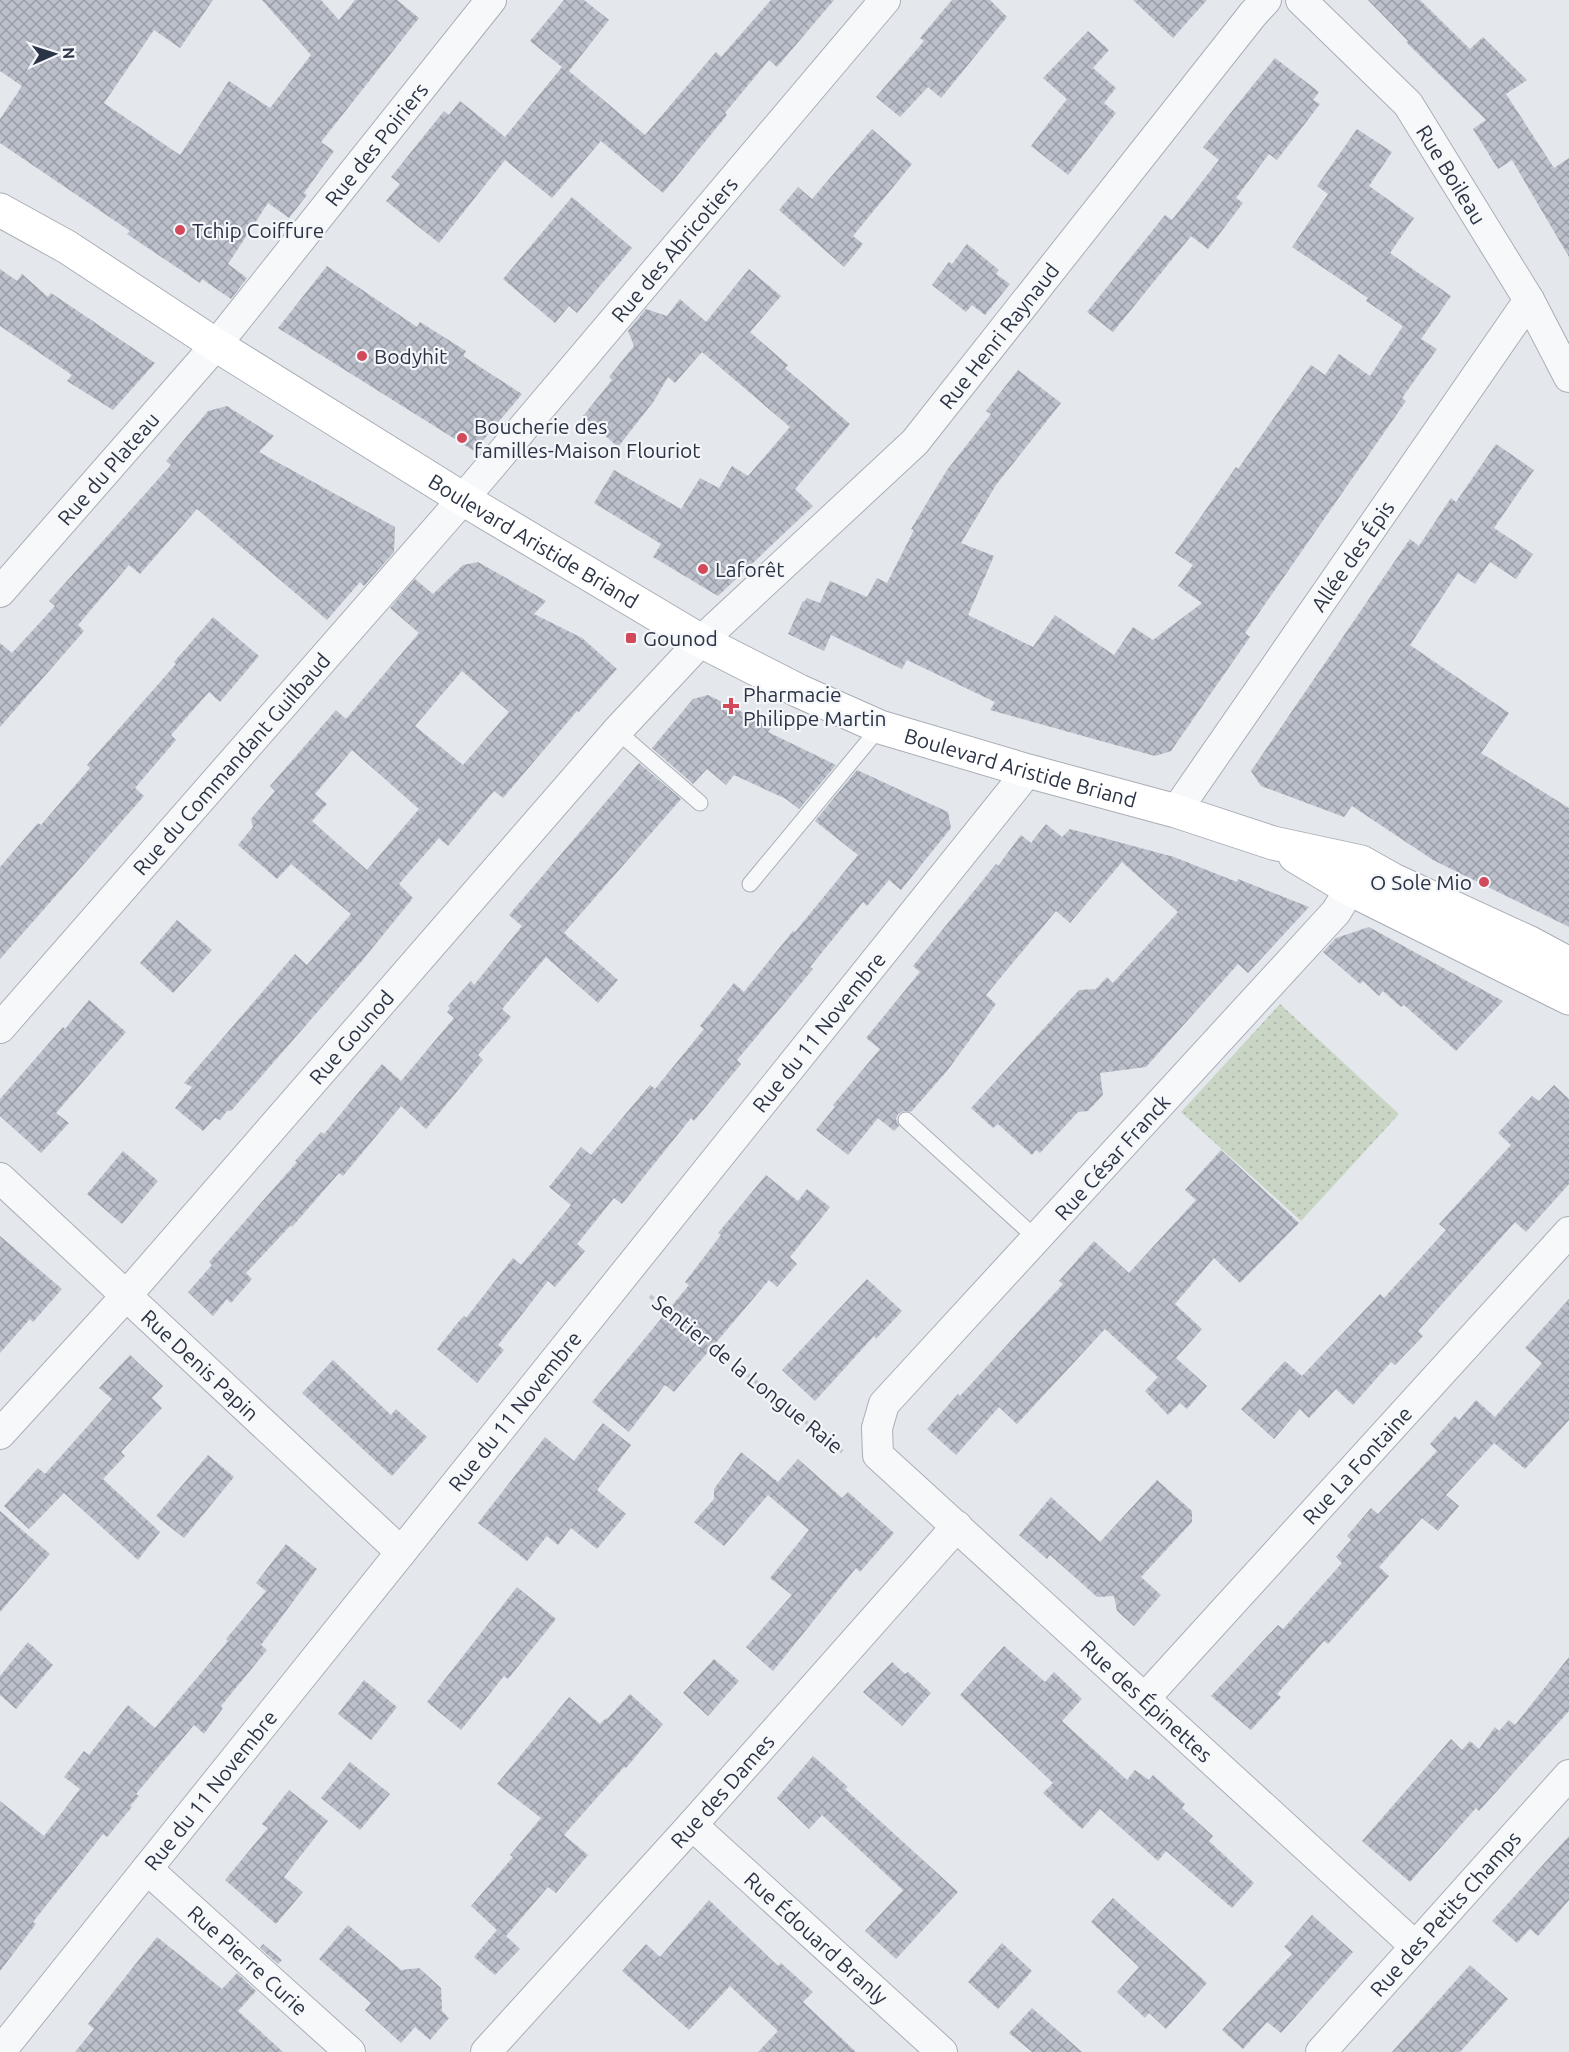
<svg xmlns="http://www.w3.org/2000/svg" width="1569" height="2052" font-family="Ubuntu,sans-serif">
  <defs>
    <pattern id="park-dots" width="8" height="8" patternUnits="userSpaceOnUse" patternTransform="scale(1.5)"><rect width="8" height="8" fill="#c9d6c5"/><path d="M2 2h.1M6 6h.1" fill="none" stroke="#adb8ab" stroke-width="1.8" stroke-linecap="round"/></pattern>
    <pattern id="building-cross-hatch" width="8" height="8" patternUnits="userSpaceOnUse" patternTransform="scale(1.5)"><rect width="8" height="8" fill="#bbc0ca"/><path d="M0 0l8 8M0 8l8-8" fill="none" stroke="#989da6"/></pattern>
  </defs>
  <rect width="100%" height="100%" fill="#e4e7ec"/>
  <!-- park -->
  <path fill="url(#park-dots)" d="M 1280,1004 L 1399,1114 L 1301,1221 L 1181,1112 Z"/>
  <!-- building -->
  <g fill="url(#building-cross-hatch)" fill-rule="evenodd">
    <path d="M 0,0 L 213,0 L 180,48 L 154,30 L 104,103 L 180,155 L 229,81 L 270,108 L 311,55 L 262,0 L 321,0 L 339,20 L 355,0 L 397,0 L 419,18 L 321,142 L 334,151 L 304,193 L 307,195 L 289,218 L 268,203 L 228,264 L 247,278 L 231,299 L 202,279 L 200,283 L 127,234 L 130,231 L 0,143 L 0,119 L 22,86 L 0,71 Z"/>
    <path d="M 564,0 L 584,0 L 609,20 L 569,71 L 645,135 L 716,52 L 721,57 L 771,0 L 834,0 L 777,67 L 769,60 L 725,113 L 727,115 L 663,193 L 601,141 L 552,198 L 505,160 L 439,243 L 386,201 L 400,184 L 391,177 L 444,111 L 449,115 L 460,101 L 505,137 L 562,67 L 530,41 Z"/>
    <path d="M 952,0 L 990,0 L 1007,17 L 941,98 L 928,87 L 900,117 L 876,97 L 924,41 L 920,38 Z"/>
    <path d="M 1133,0 L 1207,0 L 1173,38 Z"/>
    <path d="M 1368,0 L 1420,0 L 1470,49 L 1483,37 L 1527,80 L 1506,94 L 1554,168 L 1569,158 L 1569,257 L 1512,160 L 1498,169 L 1473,129 L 1486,120 L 1406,42 L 1408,41 Z"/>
    <path d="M 1088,31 L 1109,50 L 1093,68 L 1116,88 L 1104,103 L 1116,113 L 1068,175 L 1031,146 L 1067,99 L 1043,78 Z"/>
    <path d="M 1275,58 L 1319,92 L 1313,100 L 1320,104 L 1277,160 L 1269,154 L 1236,198 L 1243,203 L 1208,249 L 1191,236 L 1113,332 L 1087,312 L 1165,215 L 1172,220 L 1219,160 L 1203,147 Z"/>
    <path d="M 872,129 L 912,164 L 853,236 L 863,244 L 844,267 L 779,210 L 798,187 L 812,199 Z"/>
    <path d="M 1357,129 L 1392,152 L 1369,186 L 1414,218 L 1390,253 L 1451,296 L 1421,339 L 1437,349 L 1402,398 L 1406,401 L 1245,633 L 1250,637 L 1171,751 L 1155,756 L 990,710 L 995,702 L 907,660 L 902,669 L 831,635 L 824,651 L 788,634 L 803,601 L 804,602 L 807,598 L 820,603 L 830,581 L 867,597 L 877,578 L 887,583 L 914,530 L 911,529 L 947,470 L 991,414 L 986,411 L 1018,370 L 1061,403 L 996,485 L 961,543 L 994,556 L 968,615 L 1033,647 L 1055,615 L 1114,655 L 1133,627 L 1153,640 L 1202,603 L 1178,586 L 1193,565 L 1175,553 L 1236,467 L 1238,469 L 1311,365 L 1325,375 L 1339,354 L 1370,376 L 1403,326 L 1410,331 L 1366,301 L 1368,298 L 1292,247 L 1328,194 L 1317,186 Z"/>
    <path d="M 572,197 L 632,248 L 577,313 L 569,306 L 555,323 L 503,279 Z"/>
    <path d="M 967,244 L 999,270 L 996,274 L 1010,284 L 985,315 L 972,305 L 966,312 L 932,285 L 949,262 L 952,264 Z"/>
    <path d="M 327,266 L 417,327 L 420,322 L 466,351 L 463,356 L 522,394 L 474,451 L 278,328 Z"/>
    <path d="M 0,269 L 17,281 L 22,274 L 48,297 L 51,293 L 155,363 L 113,410 L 67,381 L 72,375 L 0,326 Z"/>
    <path d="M 749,269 L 781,296 L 750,332 L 788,365 L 785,368 L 850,424 L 795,489 L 813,506 L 718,596 L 653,557 L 661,544 L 594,503 L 614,470 L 681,509 L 700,478 L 719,488 L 732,466 L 748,476 L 790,427 L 702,352 L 675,383 L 668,377 L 654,401 L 618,447 L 583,416 L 612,380 L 609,377 L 634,346 L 628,331 L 646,309 L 667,316 L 680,299 L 706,322 Z"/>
    <path d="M 227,406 L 274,436 L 259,452 L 395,527 L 394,552 L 364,586 L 360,582 L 327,620 L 197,509 L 140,574 L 129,565 L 78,625 L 84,631 L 0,727 L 0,643 L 12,653 L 55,606 L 49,601 L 171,465 L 166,461 L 208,411 Z"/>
    <path d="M 1496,444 L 1534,470 L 1494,528 L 1533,554 L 1516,579 L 1490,562 L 1475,584 L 1458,573 L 1410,645 L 1509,713 L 1481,753 L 1569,808 L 1569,927 L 1433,860 L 1352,806 L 1344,817 L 1261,786 L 1251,771 L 1410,539 L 1419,546 L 1451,498 L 1456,502 Z"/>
    <path d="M 478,562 L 546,601 L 534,614 L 582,638 L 617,669 L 579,712 L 577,711 L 503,798 L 494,791 L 448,846 L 439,838 L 399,884 L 413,898 L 361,962 L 231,1111 L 227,1111 L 220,1120 L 215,1118 L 203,1131 L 175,1108 L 192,1087 L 184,1083 L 295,954 L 307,965 L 351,914 L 291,864 L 277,879 L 238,845 L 253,827 L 251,819 L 275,791 L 270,786 L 336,710 L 346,719 L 419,633 L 390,608 L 415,579 L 433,594 L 463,565 ZM 462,671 L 509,712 L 463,765 L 415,726 ZM 352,750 L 419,809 L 367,870 L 312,821 L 327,804 L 315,794 Z"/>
    <path d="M 213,617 L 259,656 L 220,702 L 209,692 L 171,735 L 176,740 L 135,788 L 144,796 L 0,959 L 0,867 L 38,823 L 41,825 L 90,768 L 87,765 L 176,664 L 174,662 Z"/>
    <path d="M 708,695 L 772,727 L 768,732 L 836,765 L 799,809 L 786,799 L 734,775 L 726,785 L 707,769 L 693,784 L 652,748 L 693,699 Z"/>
    <path d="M 639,763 L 681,799 L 564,933 L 618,980 L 598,1003 L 546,957 L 502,1009 L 511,1017 L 478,1055 L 483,1060 L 426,1129 L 401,1106 L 343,1176 L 339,1173 L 292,1227 L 291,1225 L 246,1273 L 252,1279 L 231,1303 L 227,1299 L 213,1316 L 188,1292 L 212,1265 L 209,1262 L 297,1162 L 295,1161 L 321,1132 L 324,1134 L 382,1064 L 401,1081 L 454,1018 L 447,1012 L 450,1008 L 448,1006 L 471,981 L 474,985 L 522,926 L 509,915 Z"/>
    <path d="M 857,770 L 948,812 L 951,828 L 901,890 L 889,880 L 867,906 L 863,902 L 810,967 L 813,969 L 737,1060 L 741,1064 L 694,1121 L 691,1118 L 622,1204 L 614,1198 L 577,1244 L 585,1251 L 555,1287 L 548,1281 L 498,1345 L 504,1350 L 477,1383 L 437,1349 L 460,1320 L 464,1316 L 466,1318 L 513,1258 L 521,1265 L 571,1205 L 549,1187 L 581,1147 L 591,1155 L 650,1085 L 655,1089 L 704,1029 L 700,1026 L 734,983 L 744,992 L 793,931 L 795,932 L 858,855 L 815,821 Z"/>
    <path d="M 1046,824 L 1062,837 L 1070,829 L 1174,857 L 1237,882 L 1238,879 L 1309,907 L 1248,973 L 1238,964 L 1146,1067 L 1100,1073 L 1103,1095 L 1088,1111 L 1078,1112 L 1040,1153 L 1036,1150 L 1032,1155 L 998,1124 L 993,1128 L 971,1108 L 1079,990 L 1096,989 L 1107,977 L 1113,983 L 1178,912 L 1122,862 L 1070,923 L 1056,911 L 986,995 L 996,1004 L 947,1071 L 911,1112 L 904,1111 L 898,1114 L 896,1119 L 899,1126 L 894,1131 L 878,1118 L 848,1155 L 816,1130 L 835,1107 L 833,1105 L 880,1049 L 866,1038 L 920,972 L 913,966 L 996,864 L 998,866 L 1021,835 L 1031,843 Z"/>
    <path d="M 177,920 L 212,950 L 173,993 L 140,963 Z"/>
    <path d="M 1369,927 L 1503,1001 L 1456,1051 L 1404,1005 L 1401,1007 L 1383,991 L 1379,996 L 1363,981 L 1360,984 L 1323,952 L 1336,938 Z"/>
    <path d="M 89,1000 L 126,1032 L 56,1113 L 69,1123 L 41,1153 L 0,1116 L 0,1099 L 63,1027 L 65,1029 Z"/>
    <path d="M 1554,1085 L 1569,1099 L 1569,1184 L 1526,1232 L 1515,1222 L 1418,1331 L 1423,1336 L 1395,1365 L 1391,1362 L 1353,1405 L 1336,1389 L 1309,1418 L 1300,1409 L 1274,1439 L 1241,1409 L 1285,1361 L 1302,1376 L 1380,1294 L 1384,1298 L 1446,1230 L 1439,1224 L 1511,1145 L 1498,1133 L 1532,1096 L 1539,1101 Z"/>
    <path d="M 1221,1150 L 1299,1223 L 1240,1283 L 1214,1258 L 1175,1304 L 1202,1329 L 1176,1358 L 1207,1386 L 1187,1409 L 1180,1403 L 1168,1415 L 1145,1391 L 1158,1377 L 1105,1329 L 1017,1424 L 999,1407 L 956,1455 L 927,1429 L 958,1394 L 960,1396 L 1063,1284 L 1059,1281 L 1094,1241 L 1129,1273 L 1196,1200 L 1185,1190 Z"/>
    <path d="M 123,1151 L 158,1181 L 122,1224 L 87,1194 Z"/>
    <path d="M 766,1175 L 798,1201 L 807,1189 L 830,1207 L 790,1257 L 797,1264 L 777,1287 L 769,1280 L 674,1392 L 665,1385 L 629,1432 L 592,1402 L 689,1285 L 685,1282 L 721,1235 L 718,1233 Z"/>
    <path d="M 0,1236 L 62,1289 L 33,1322 L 30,1319 L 0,1353 Z"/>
    <path d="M 867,1279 L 902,1311 L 876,1339 L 874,1336 L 815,1401 L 782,1370 Z"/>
    <path d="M 1569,1299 L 1569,1420 L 1525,1469 L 1494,1443 L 1446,1495 L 1459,1506 L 1438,1531 L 1422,1518 L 1379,1567 L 1389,1576 L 1328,1644 L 1324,1641 L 1277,1694 L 1281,1697 L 1251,1730 L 1211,1696 L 1278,1625 L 1283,1629 L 1342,1563 L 1336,1557 L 1351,1540 L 1347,1536 L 1371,1508 L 1378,1514 L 1437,1451 L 1430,1444 L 1455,1416 L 1459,1420 L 1476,1400 L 1495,1417 L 1542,1363 L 1525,1348 Z"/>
    <path d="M 130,1355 L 163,1386 L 152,1398 L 162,1408 L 121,1452 L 125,1456 L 103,1479 L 160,1532 L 138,1560 L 64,1493 L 29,1529 L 4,1506 L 38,1468 L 45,1474 L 112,1399 L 99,1388 Z"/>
    <path d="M 333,1360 L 391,1415 L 396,1409 L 427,1437 L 392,1476 L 302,1393 Z"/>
    <path d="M 603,1423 L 631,1445 L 597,1490 L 626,1514 L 597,1549 L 571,1528 L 558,1545 L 547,1536 L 527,1561 L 478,1523 L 545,1437 L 574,1461 Z"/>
    <path d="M 741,1452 L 778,1482 L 798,1459 L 842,1498 L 848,1492 L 894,1533 L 860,1572 L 856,1568 L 773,1671 L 746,1647 L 792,1595 L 770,1578 L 809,1530 L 768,1495 L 724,1546 L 694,1522 L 714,1499 L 714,1489 Z"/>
    <path d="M 208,1455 L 234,1477 L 184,1538 L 156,1516 Z"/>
    <path d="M 1157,1480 L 1192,1511 L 1192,1522 L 1141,1577 L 1161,1595 L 1134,1626 L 1117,1611 L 1114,1596 L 1097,1597 L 1050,1555 L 1047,1559 L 1019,1535 L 1051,1497 L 1100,1542 Z"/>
    <path d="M 0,1511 L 50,1554 L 0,1612 Z"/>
    <path d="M 286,1544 L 317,1569 L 261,1645 L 267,1650 L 221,1706 L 223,1708 L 204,1734 L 194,1725 L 136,1794 L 139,1796 L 130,1806 L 132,1807 L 107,1837 L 103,1834 L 33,1922 L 36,1924 L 0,1971 L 0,1801 L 44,1836 L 80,1789 L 64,1777 L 84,1751 L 89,1755 L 128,1705 L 155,1728 L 228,1641 L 226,1639 L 266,1591 L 256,1583 Z"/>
    <path d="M 517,1587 L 556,1619 L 508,1679 L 504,1676 L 461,1730 L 427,1702 Z"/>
    <path d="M 28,1642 L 53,1665 L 16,1709 L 0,1695 L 0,1676 Z"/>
    <path d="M 1004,1646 L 1045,1682 L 1054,1672 L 1082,1699 L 1062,1721 L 1127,1780 L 1135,1770 L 1149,1780 L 1153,1775 L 1185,1804 L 1182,1808 L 1213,1836 L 1209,1841 L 1254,1883 L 1232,1908 L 1166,1851 L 1158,1861 L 1100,1809 L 1082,1829 L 1043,1793 L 1053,1783 L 960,1695 Z"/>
    <path d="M 1569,1657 L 1569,1711 L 1479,1811 L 1476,1808 L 1410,1882 L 1362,1841 L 1451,1739 L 1462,1750 L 1470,1741 L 1479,1749 L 1495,1727 L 1499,1731 L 1509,1720 L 1515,1725 Z"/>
    <path d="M 714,1659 L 739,1681 L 708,1716 L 683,1693 Z"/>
    <path d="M 892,1662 L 905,1674 L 908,1672 L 931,1693 L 902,1726 L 863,1692 Z"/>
    <path d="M 364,1680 L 397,1707 L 371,1740 L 338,1714 Z"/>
    <path d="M 630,1694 L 663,1724 L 626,1768 L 624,1767 L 564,1835 L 588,1855 L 556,1893 L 548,1887 L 506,1936 L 520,1949 L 495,1975 L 474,1957 L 497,1930 L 471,1906 L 513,1857 L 510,1855 L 541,1818 L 497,1784 L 569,1697 L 600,1724 L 606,1718 L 607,1719 Z"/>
    <path d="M 813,1756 L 848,1787 L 845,1789 L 958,1892 L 896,1959 L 865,1931 L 903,1890 L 822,1815 L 809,1829 L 777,1798 Z"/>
    <path d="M 350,1762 L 390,1794 L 360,1830 L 321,1798 Z"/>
    <path d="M 289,1790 L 328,1821 L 284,1877 L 303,1892 L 276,1924 L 225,1880 L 268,1828 L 262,1824 Z"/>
    <path d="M 1569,1836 L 1569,1900 L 1538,1936 L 1530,1929 L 1517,1943 L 1492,1921 Z"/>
    <path d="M 1113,1898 L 1207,1983 L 1166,2029 L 1149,2013 L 1145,2018 L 1117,1992 L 1139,1967 L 1091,1922 Z"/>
    <path d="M 709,1900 L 778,1966 L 781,1963 L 813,1992 L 803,2002 L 856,2052 L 758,2052 L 778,2031 L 730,1986 L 689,2030 L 622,1971 L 646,1944 L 660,1957 Z"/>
    <path d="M 1312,1915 L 1353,1952 L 1281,2033 L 1267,2022 L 1243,2049 L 1222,2030 L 1292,1954 L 1284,1947 Z"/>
    <path d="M 348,1925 L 401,1970 L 419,1968 L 441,1988 L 442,2011 L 449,2018 L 430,2040 L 415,2027 L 401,2043 L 365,2010 L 371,2003 L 319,1959 Z"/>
    <path d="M 157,1937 L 222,1989 L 237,1973 L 256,1991 L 238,2011 L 283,2052 L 75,2052 L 94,2029 L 88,2024 Z"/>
    <path d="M 1002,1943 L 1032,1971 L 998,2009 L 968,1982 Z"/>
    <path d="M 263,1944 L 282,1960 L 278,1964 L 260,1948 Z"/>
    <path d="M 1470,1965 L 1508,1999 L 1460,2052 L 1392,2052 Z"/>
    <path d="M 1032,2008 L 1082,2052 L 1032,2052 L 1009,2033 Z"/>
  </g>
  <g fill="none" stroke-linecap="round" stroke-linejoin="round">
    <defs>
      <g id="lane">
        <path d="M 617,731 L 700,803"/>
        <path d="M 750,884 L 880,727"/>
        <path d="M 906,1120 L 1037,1239"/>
      </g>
      <g id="street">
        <path id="s1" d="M 1301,0 L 1408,104 L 1529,300 L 1569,377"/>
        <path id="s2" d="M 0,592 L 216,345 L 491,0"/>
        <path id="s3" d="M 1176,811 L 1529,300"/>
        <path id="s4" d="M 1359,866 L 1350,889 L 1336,912 L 884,1404 L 877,1428 L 878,1455 L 1415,1946"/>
        <path id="s5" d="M 0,1028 L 463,499 L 885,0"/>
        <path id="s6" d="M 0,1178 L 401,1552"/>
        <path id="s7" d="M 0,1434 L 126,1296 L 617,731 L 701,641 L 915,442 L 1253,14 L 1266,0"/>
        <path id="s8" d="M 1145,1698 L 1569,1232"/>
        <path id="s9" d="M 692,1825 L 942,2052"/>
        <path id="s10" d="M 147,1869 L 350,2052"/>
        <path id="s11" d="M 0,2052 L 1028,771"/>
        <path id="s12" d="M 486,2052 L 692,1825 L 957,1526"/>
        <path id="s13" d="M 1321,2052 L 1569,1775"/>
      </g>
      <g id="secondary">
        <path id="s14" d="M 0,210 L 67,247 L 216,345 L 463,499 L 701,641 L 799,691 L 880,727 L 1028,771 L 1176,811 L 1273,843 L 1361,862 L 1393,880 L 1530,943 L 1569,964"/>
        <path d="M 1295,856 L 1350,889 L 1569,998"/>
      </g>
    </defs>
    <!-- lane casing -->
    <use href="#lane" stroke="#a9aeb7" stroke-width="17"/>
    <!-- street casing -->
    <use href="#street" stroke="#a9aeb7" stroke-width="32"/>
    <!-- secondary casing -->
    <use href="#secondary" stroke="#a9aeb7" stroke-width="35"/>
    <!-- path -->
    <path stroke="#c2c5cb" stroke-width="4" stroke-dasharray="4.5 4.5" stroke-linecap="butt" d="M 650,1296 L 845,1454"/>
    <!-- lane -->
    <use href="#lane" stroke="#f7f8fa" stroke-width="15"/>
    <!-- street -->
    <use href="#street" stroke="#f7f8fa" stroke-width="30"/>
    <!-- secondary -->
    <use href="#secondary" stroke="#fff" stroke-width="33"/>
  </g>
  <!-- markers -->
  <g fill="#d1495b" stroke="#f4f6f9" stroke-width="2">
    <circle cx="180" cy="230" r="6"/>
    <circle cx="362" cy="356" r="6"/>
    <circle cx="462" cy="438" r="6"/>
    <circle cx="703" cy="569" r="6"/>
    <rect x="625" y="632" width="12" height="12" rx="3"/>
    <path d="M728 697h6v6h6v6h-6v6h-6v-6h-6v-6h6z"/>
    <circle cx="1484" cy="882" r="6"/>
  </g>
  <g text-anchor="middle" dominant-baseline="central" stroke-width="4.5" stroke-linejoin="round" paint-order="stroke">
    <!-- street labels -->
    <g font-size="21" fill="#2b3445" stroke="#f4f6f9">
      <text stroke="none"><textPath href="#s2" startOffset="585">Rue des Poiriers</textPath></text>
      <text stroke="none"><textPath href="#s1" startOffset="232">Rue Boileau</textPath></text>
      <text stroke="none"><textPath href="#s5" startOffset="1030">Rue des Abricotiers</textPath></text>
      <text stroke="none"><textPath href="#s7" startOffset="1486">Rue Henri Raynaud</textPath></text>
      <text stroke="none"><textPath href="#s2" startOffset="164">Rue du Plateau</textPath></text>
      <text stroke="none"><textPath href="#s14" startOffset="628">Boulevard Aristide Briand</textPath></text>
      <text stroke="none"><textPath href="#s3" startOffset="310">Allée des Épis</textPath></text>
      <text stroke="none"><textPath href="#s5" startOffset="351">Rue du Commandant Guilbaud</textPath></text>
      <text stroke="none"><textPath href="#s14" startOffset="1168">Boulevard Aristide Briand</textPath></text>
      <text stroke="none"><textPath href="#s11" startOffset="1308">Rue du 11 Novembre</textPath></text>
      <text stroke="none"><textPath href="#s7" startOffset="530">Rue Gounod</textPath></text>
      <text transform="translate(1112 1157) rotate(-48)">Rue César Franck</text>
      <text stroke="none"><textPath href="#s6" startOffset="274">Rue Denis Papin</textPath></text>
      <text transform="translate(748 1374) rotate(39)">Sentier de la Longue Raie</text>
      <text stroke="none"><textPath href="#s11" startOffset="822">Rue du 11 Novembre</textPath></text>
      <text stroke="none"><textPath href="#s8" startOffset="315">Rue La Fontaine</textPath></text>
      <text stroke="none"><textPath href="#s4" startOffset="1136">Rue des Épinettes</textPath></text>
      <text stroke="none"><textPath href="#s12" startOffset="352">Rue des Dames</textPath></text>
      <text stroke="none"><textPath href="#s11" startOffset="336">Rue du 11 Novembre</textPath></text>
      <text stroke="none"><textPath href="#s13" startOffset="186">Rue des Petits Champs</textPath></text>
      <text stroke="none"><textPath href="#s9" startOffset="168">Rue Édouard Branly</textPath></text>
      <text stroke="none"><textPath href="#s10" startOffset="136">Rue Pierre Curie</textPath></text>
    </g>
    <!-- poi labels -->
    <g font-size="21" fill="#2b3445" stroke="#f4f6f9" text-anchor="start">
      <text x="192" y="230">Tchip Coiffure</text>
      <text x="374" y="356">Bodyhit</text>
      <text x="474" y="426">Boucherie des<tspan x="474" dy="24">familles-Maison Flouriot</tspan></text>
      <text x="715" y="569">Laforêt</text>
      <text x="643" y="638">Gounod</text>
      <text x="743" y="694">Pharmacie<tspan x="743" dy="24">Philippe Martin</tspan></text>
      <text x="1472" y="882" text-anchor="end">O Sole Mio</text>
    </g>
  </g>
  <!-- north arrow -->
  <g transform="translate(54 54) rotate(87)" stroke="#f4f6f9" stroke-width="4.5" paint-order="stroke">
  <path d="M0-4.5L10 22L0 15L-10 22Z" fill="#2b3445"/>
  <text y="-9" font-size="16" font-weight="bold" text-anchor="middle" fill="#2b3445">N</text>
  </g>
</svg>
